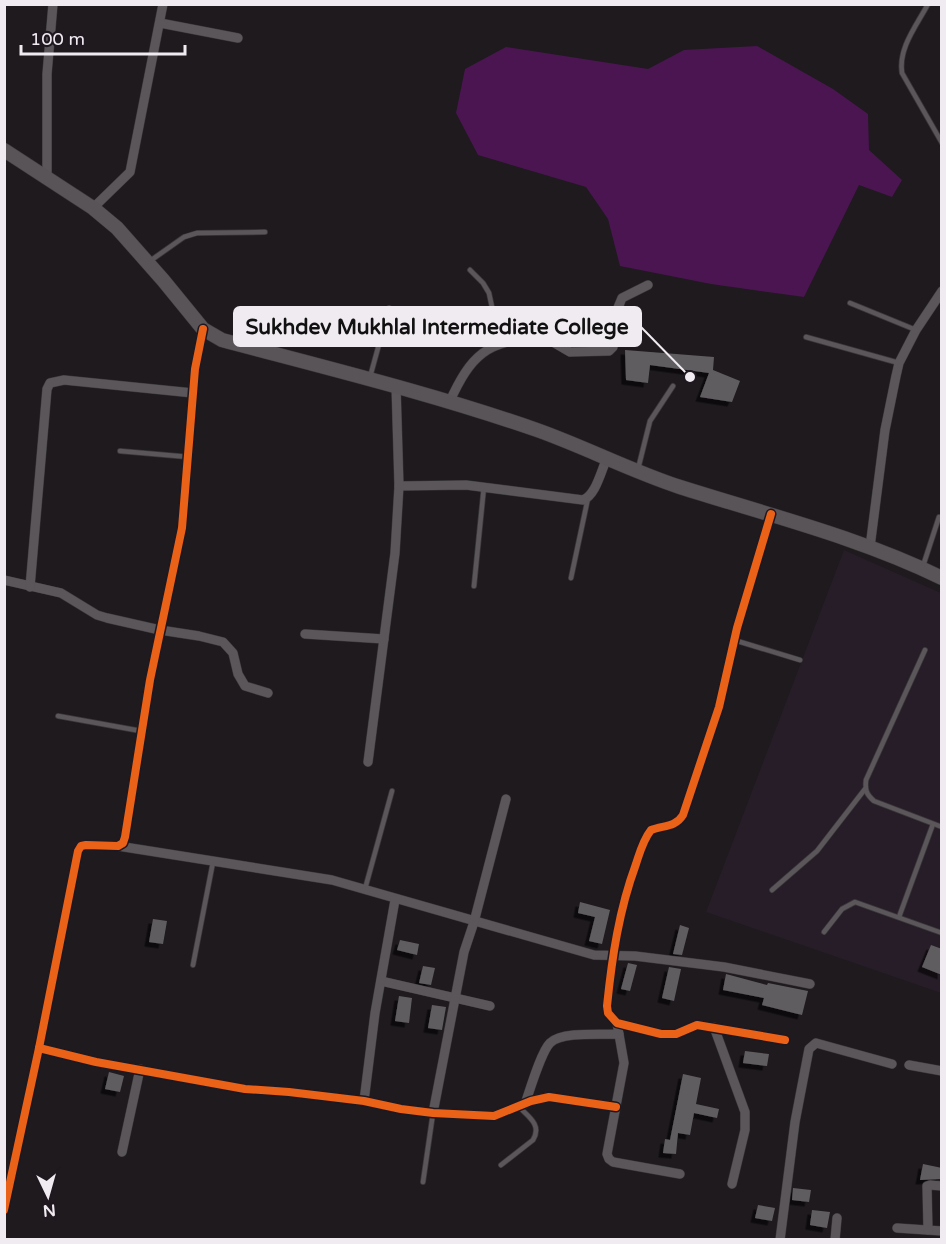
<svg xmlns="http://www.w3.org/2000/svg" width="946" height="1244" font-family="'Varela Round',sans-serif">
  <defs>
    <filter id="shadow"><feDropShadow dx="-4.5" dy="4.5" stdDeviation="0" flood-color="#0009"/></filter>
  </defs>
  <rect width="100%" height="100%" fill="#1e1a1e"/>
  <!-- built -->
  <path fill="#271d28" d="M 844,550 L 941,593 L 941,993 L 706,912 Z"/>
  <!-- water -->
  <path fill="#4b1552" d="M 757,46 L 833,89 L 868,114 L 869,150 L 902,180 L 892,197 L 859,185 L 804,297 L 711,284 L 620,266 L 608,219 L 586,187 L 478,155 L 456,113 L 465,69 L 506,47 L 648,69 L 684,50 Z"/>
  <!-- building -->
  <g fill="#605d61" filter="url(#shadow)">
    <path d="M 625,350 L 714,357 L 713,370 L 740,381 L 732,402 L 700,397 L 709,373 L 650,365 L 648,383 L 626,380 Z"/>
    <path d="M 580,902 L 610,910 L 602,944 L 589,941 L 595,917 L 578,913 Z"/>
    <path d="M 153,919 L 167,921 L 163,944 L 149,942 Z"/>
    <path d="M 680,925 L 689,928 L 682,955 L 673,954 Z"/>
    <path d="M 400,940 L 419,944 L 417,955 L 397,950 Z"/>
    <path d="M 931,945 L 942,949 L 942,975 L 922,967 Z"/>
    <path d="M 628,963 L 637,965 L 630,991 L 621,989 Z"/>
    <path d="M 423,966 L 435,968 L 431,985 L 419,983 Z"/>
    <path d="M 669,967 L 681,969 L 674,1001 L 662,998 Z"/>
    <path d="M 726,974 L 767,985 L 768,983 L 808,991 L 802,1015 L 762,1005 L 764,998 L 723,990 Z"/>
    <path d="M 399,996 L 412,998 L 409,1023 L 395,1021 Z"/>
    <path d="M 432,1005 L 446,1007 L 442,1030 L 428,1028 Z"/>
    <path d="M 745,1051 L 769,1054 L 767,1066 L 743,1063 Z"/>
    <path d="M 109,1072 L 124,1076 L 120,1092 L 105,1089 Z"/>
    <path d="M 683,1074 L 701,1078 L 696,1104 L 719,1109 L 717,1118 L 694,1113 L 690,1135 L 678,1133 L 676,1154 L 663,1153 L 665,1139 L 670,1140 Z"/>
    <path d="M 923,1164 L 942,1168 L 941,1179 L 920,1180 Z"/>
    <path d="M 793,1188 L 811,1190 L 809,1202 L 792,1200 Z"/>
    <path d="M 758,1205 L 775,1208 L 772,1221 L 755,1218 Z"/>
    <path d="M 812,1210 L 830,1212 L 827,1228 L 810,1225 Z"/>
  </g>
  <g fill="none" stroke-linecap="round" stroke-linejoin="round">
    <defs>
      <g id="lane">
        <path d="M 928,4 C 917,25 898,48 902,73 L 942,143"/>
        <path d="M 150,261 L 184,237 L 197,233 L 265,232"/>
        <path d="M 470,270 L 483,283 L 489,293 L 500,345"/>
        <path d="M 850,303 L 916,330"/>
        <path d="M 806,337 L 899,363"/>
        <path d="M 370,377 L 389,308"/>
        <path d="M 120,451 L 189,457"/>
        <path d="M 638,469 L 650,421 L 673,386"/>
        <path d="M 923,566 L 939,517"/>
        <path d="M 571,578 L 588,498"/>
        <path d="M 474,586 L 484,486"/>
        <path d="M 734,640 L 800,660"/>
        <path d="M 925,650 L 866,780 C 865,790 866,794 874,801 L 942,827"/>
        <path d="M 58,716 L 141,731"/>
        <path d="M 365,889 L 392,791"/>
        <path d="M 772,890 L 817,851 L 865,789"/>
        <path d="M 899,917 L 933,824"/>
        <path d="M 824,932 L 842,909 L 855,902 L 942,933"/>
        <path d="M 193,965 L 213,862"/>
        <path d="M 501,1165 L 533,1140 C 542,1125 529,1117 519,1107"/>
        <path d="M 423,1182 L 433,1113"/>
      </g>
      <g id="street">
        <path d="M 160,23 L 238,38"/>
        <path d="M 47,179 L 47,74 L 53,4"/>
        <path d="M 93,208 L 130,172 L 163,4"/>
        <path d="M 449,403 C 471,355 486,340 541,338 L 546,338 L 570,352 L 609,351 L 613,347 L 617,310 L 622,298 L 648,285"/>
        <path d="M 399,486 L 466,485 L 583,500 C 596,495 601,471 607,458"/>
        <path d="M 771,514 L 737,628 L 719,707 L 683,815 C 675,828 663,825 651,830 C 643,840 640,852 636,864 C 619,910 612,957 607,1006 L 608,1013 L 617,1023 L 661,1034 L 676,1034 L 697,1025 L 785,1040"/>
        <path d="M 870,547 L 885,430 L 896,376 L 899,363 L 916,330 L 942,291"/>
        <path d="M 4,580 L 61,593 L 97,615 L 107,618 L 160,630 L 199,636 L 223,642 L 233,653 L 238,674 L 245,686 L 268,693"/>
        <path d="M 30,587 L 47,389 L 50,383 L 64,380 L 193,393"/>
        <path d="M 305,634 L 384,639"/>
        <path d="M 368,762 L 395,553 L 399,486 L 396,386"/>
        <path d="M 118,846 L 332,880 L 594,955 L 635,956 L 724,967 L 810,984"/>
        <path d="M 381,981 L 490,1006"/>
        <path d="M 617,1023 L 624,1063 L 607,1154 L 609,1159 L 613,1162 L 680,1174"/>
        <path d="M 714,1027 L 745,1112 L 745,1130 L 732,1184"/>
        <path d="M 39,1048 L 96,1062 L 245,1089 L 289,1092 L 364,1101 L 401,1109 L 433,1113 L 494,1116 L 531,1101 L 549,1097 L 616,1107"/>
        <path d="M 909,1065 L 942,1071"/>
        <path d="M 364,1101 L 375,1013 L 395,900"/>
        <path d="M 525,1104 C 530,1090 541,1052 550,1043 C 562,1031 603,1035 619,1034"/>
        <path d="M 433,1113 L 464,952 L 474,922 L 506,799"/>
        <path d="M 122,1152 L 140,1069"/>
        <path d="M 4,1210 L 39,1048 L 78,851 L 81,846 L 86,845 L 118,846 L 123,843 L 125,837 L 150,680 L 182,528 L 195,369 L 203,329"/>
        <path d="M 897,1228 L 942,1231"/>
        <path d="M 928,1230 L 927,1186 L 930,1185 L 942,1186"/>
        <path d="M 780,1240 L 795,1122 L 809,1049 L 816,1043 L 892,1064"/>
        <path d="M 835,1240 L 837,1218"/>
      </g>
      <path id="secondary" d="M 4,150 L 93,208 L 117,228 L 163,280 L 203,329 L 222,340 C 327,368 434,394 537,430 C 585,447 631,471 680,487 C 768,515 858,537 942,578"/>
    </defs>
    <!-- lane casing -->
    <use href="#lane" stroke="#3a373a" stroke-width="6"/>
    <!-- street casing -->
    <use href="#street" stroke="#3a373a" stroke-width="10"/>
    <!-- secondary casing -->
    <use href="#secondary" stroke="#3a373a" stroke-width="15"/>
    <!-- lane -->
    <use href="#lane" stroke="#5a565a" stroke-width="4.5"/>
    <!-- street -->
    <use href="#street" stroke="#5a565a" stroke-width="9"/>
    <!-- secondary -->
    <use href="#secondary" stroke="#585458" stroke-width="14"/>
    <defs>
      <g id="cycleway">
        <path d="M 771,514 L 737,628 L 719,707 L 683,815 C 675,828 663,825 651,830 C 643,840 640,852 636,864 C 619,910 612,957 607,1006 L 608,1013 L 617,1023 L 661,1034 L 676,1034 L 697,1025 L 785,1040"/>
        <path d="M 39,1048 L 96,1062 L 245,1089 L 289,1092 L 364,1101 L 401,1109 L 433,1113 L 494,1116 L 531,1101 L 549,1097 L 616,1107"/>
        <path d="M 4,1210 L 39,1048 L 78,851 L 81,846 L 86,845 L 118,846 L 123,843 L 125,837 L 150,680 L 182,528 L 195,369 L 203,329"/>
      </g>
    </defs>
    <!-- cycleway casing -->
    <use href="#cycleway" stroke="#1f1820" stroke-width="11"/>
    <!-- cycleway -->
    <use href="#cycleway" stroke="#ea6118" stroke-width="8"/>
  </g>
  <!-- callouts -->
  <path fill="none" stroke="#f0ebf1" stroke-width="2" d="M690 377L641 327"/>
  <circle fill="#f0ebf1" stroke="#1f1820" stroke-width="2" cx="690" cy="377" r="6"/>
  <rect fill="#f0ebf1" stroke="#f0ebf1" stroke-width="2" x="234" y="307" width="407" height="39" rx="6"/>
  <g font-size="21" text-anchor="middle" font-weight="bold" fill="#111">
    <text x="437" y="334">Sukhdev Mukhlal Intermediate College</text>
  </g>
  <!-- border -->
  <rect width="946" height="1244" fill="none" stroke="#f0ebf1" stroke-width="12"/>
  <!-- north arrow -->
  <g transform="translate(48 1196) rotate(175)" stroke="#1f1820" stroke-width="4.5" paint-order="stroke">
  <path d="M0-4.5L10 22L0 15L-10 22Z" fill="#f0ebf1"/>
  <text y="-9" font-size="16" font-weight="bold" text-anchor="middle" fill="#f0ebf1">N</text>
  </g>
  <!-- scale -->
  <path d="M21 45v9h164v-9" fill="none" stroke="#f0ebf1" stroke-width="3"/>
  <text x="30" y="45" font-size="18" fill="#f0ebf1" stroke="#1f1820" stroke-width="4.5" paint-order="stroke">100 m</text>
</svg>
